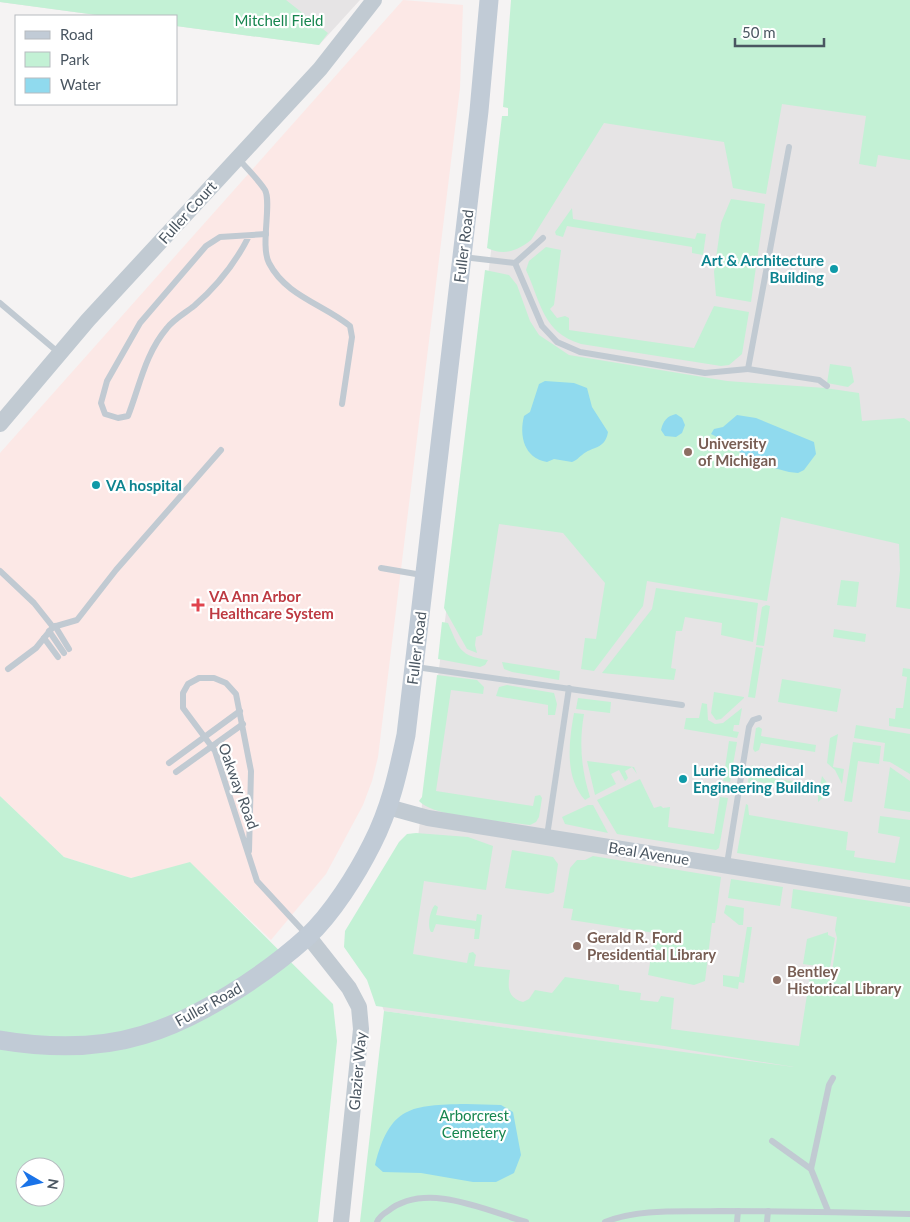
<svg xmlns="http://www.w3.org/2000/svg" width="910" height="1222" font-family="Lato,sans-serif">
  <rect width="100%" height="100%" fill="#f5f3f3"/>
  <!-- education -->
  <g fill="#e6e4e5">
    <path d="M 0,0 L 360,0 L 319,45 L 176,26 L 176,16 L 104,16 L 0,2 Z"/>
    <path d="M 910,0 L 910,1084 L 384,1011 L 377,991 L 418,837 L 514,67 Z"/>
  </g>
  <!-- medical -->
  <path fill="#fce8e6" d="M 403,0 L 463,5 L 460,88 L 378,757 L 372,781 L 363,805 L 326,874 L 271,940 L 190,863 L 131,878 L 64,857 L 0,796 L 0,453 Z"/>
  <!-- green -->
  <g fill="#c3f1d5" fill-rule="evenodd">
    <path d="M 0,0 L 286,0 L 328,33 L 319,45 L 176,26 L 176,16 L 104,16 L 0,2 Z"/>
    <path d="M 511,0 L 910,0 L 910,160 L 878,155 L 876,167 L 859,164 L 866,116 L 782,104 L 766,194 L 733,188 L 724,142 L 604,123 L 531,240 C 517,251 504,256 487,248 L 502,116 L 508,116 L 508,108 L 503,107 Z"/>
    <path d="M 731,199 L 765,204 L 751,302 L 716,296 L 714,272 L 721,223 Z"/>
    <path d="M 572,208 L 573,219 L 695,239 L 697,233 L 706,234 L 703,255 L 692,253 L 692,247 L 567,226 L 563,237 L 556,235 L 555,232 Z"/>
    <path d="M 546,247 L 561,250 L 554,305 L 550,309 L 557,318 L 565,316 L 569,318 L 569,330 L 694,348 L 714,306 L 749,312 L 742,354 L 729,365 L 721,366 L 581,344 C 542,332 541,302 526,270 L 529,261 Z"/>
    <path d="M 485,270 L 509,275 L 517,285 L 530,321 L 539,335 L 569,355 L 727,381 L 825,388 L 859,393 L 862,421 L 904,418 L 910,422 L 910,609 L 896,607 L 900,570 L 899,544 L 781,517 L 767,601 L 647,581 L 643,606 L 594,671 L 581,669 L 585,638 L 596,639 L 605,583 L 563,533 L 499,524 L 482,635 L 476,637 L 475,645 L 477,653 L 467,649 L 444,608 Z"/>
    <path d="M 830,364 L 851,367 L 854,382 L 848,387 L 827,383 Z"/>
    <path d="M 841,580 L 859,582 L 856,607 L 837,605 Z"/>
    <path d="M 656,588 L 758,603 L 753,642 L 721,635 L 722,623 L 685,617 L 682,631 L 676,631 L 671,668 L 676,669 L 674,680 L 602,673 L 652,609 Z"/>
    <path d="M 766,605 L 770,606 L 764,646 L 756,645 L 762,607 Z"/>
    <path d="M 442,622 L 448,623 C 459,648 459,656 488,660 L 485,665 L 480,667 L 438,659 Z"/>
    <path d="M 834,629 L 866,634 L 865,642 L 833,637 Z"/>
    <path d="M 756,647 L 763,648 L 755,698 L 748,697 Z"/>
    <path d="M 502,662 L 560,671 L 559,680 L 512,672 L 504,669 Z"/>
    <path d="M 903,668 L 910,669 L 910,729 L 889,726 L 889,718 L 895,719 L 896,708 L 903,708 L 907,677 L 902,676 Z"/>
    <path d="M 437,675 L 477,680 L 484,687 L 483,694 L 451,690 L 436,791 L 533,806 L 535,796 L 540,795 L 542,798 L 539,817 L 536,822 L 530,825 C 504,821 435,818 419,801 L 422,797 Z"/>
    <path d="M 782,679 L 841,689 L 837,712 L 778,702 Z"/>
    <path d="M 507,685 L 554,693 L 557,704 L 555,715 L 548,715 L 548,705 L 496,696 L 499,687 Z"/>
    <path d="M 714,692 L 744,697 L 744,698 L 721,719 L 716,720 L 711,713 Z"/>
    <path d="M 578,698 L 611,702 L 610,713 L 576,709 Z"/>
    <path d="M 702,703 L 707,704 L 708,720 L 715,724 L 723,723 L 742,708 L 739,725 L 734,725 L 733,731 L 739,732 L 737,738 L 684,729 L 686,718 L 699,718 Z"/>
    <path d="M 574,713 L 584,714 C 579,743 581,768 590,797 L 585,800 C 564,777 569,741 574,713 Z"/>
    <path d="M 856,725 L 910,734 L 910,774 L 890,762 L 883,761 L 885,743 L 854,738 Z"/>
    <path d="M 759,727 L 762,729 L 761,736 L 816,745 L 815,752 L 761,743 L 759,750 L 755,752 L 753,749 L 756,728 Z"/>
    <path d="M 838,734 L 833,767 L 844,769 L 842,784 L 835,770 L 827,763 L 830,738 Z"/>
    <path d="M 729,741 L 737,742 L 730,782 L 723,781 Z"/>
    <path d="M 853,742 L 881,746 L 879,764 L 858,761 L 852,802 L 844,801 Z"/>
    <path d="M 587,761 L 634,767 L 637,774 L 632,767 L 625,771 L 628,778 L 625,781 L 619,770 L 611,774 L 616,784 L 595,795 Z"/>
    <path d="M 753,765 L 755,768 L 755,775 L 820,786 L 822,776 L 828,784 L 826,795 L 818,802 L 818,792 L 754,781 L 752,789 L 749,790 L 747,788 L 750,767 Z"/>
    <path d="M 890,767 L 910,781 L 910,812 L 884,808 Z"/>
    <path d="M 640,779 L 654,808 L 661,806 L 663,808 L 670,807 L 668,827 L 714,834 L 720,797 L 728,798 L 719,848 L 716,850 L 617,834 L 597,800 Z"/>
    <path d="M 0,796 L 64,857 L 131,878 L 190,862 L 333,1004 L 337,1041 L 318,1222 L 0,1222 ZM 25,1167 L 55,1167 L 55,1197 L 25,1197 Z"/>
    <path d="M 746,804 L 748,805 L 749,815 L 848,832 L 846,850 L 855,851 L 854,857 L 895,863 L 900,837 L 878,833 L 880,816 L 910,820 L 910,880 L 737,853 Z"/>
    <path d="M 588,805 L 593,805 L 608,833 L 565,824 L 562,817 Z"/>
    <path d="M 416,833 L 468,837 L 493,846 L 486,890 L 424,881 L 413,954 L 467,963 L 469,953 L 473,952 L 476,955 L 474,966 L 510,970 C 508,986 506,997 523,1002 L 529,999 L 535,990 L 552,993 L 565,977 L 619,985 L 619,990 L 641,993 L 640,1000 L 658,1002 L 661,996 L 674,998 L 671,1029 L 799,1046 L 811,969 L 832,971 L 837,938 L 835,930 L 837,917 L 791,908 L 793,889 L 910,907 L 910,1222 L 360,1222 L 384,1011 L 794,1067 L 658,1045 L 376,1006 L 367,980 L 344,947 L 345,931 L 399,842 L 407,834 Z"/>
    <path d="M 512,850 L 553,857 L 558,864 L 554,892 L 548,894 L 505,888 Z"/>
    <path d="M 593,856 L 721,877 L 715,923 L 712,923 L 705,981 L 694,985 L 648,975 L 655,933 L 571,920 L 573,909 L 563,908 L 570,868 L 577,860 L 585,860 Z"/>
    <path d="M 731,879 L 783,887 L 780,906 L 728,898 Z"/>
    <path d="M 435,905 L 438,907 L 436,915 L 476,921 L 477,914 L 482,915 L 479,939 L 474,939 L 475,929 L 436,924 L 433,932 L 431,932 C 427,926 430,910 435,905 Z"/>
    <path d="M 726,905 L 744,908 L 743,925 L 739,925 L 724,913 Z"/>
    <path d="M 747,927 L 752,927 L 744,983 L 739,982 L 738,989 L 723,986 L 723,975 L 739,977 Z"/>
    <path d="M 828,932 L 828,935 L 835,938 L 830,968 L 803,964 L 807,939 Z"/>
  </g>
  <!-- water -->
  <g fill="#90daee">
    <path d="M 545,381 L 574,383 L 587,388 L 592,407 L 608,432 C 605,450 592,446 582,455 C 578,458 577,460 572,462 L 554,459 L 547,462 C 524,458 519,436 524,416 L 530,412 L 539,384 Z"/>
    <path d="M 676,414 L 682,418 L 685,425 L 682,433 L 676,437 L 665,436 L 661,430 C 663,421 667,416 676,414 Z"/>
    <path d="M 737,415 L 756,418 L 814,442 L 816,454 L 804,470 L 798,473 L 789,472 L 752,462 L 729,443 L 711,434 L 714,429 L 723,427 Z"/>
    <path d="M 466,1104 L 501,1105 L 513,1112 L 521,1155 L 514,1173 L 496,1182 L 473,1182 L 421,1173 L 383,1172 L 375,1165 C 390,1106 411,1105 466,1104 Z"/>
  </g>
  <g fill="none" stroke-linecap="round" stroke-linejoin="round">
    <!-- service -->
    <g stroke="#c1cad2" stroke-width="6">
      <path d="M 238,158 C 246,168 258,179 265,190 C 272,203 260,246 269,263 C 286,296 323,304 350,326 L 352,337 L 342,404"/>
      <path d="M 249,236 C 236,262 216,287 194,306 C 185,313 174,319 167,328 C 145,354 140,385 128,416 L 118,418 L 105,414 L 101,403 L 107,381 L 140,323 L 206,246 L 220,237 L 266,234"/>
      <path d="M 463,257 L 515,263 L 543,238"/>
      <path d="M 515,263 L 542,326 L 557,342 L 580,352 L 705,373 L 748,369 L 789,147"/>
      <path d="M 0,303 L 59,353"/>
      <path d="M 748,369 L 819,380 L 827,386"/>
      <path d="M 381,568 L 422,575"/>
      <path d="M 0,571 L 34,603 L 53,627 L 77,620 L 116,570 L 221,450"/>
      <path d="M 55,626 L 69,649"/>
      <path d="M 49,631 L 64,653"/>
      <path d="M 44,638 L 58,657"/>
      <path d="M 416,667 L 682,705"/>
      <path d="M 8,669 L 36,648 L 53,627"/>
      <path d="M 169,763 L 240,711"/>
      <path d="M 176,772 L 243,724"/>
      <path d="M 547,836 L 569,688"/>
      <path d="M 249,851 L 251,771 L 236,694 L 226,683 L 214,678 L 199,678 L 188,684 L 183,693 L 183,708 L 215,751 L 257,881 L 307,935"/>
      <path d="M 727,864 L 749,727 L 753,720 L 759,718"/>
      <path d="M 772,1141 L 811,1169 L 828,1211"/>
      <path d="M 811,1169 L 829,1085 L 833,1078"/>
      <path d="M 377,1222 C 379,1217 383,1214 388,1211 C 426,1181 485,1210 526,1222"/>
      <path d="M 605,1222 C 640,1208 682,1212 719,1211 C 783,1211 846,1212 910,1214"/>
      <path d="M 737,1222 L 738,1211"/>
      <path d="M 767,1222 L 768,1211"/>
    </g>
    <!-- tertiary -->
    <g stroke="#c1cad2" stroke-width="16">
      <path d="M 0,424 L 88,320 L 320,69 L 374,0"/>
      <path d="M 388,807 L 428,818 L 910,895"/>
      <path d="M 308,936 L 349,988 L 359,1007 L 361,1029 L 341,1222"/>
    </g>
    <!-- secondary -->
    <path stroke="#c1cbd6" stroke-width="19" d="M 0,1040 C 47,1048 97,1049 143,1035 C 198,1019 265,975 307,937 C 332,914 357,874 372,844 C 390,809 398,773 406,735 L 479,111 L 489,0"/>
  </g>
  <!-- markers -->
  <g fill="#0f9aa8" stroke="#fff" stroke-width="2">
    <circle cx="834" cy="269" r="5"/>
    <circle cx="96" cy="485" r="5"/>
    <circle cx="683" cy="779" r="5"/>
  </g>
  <g fill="#8d6e63" stroke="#fff" stroke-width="2">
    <circle cx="688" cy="452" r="5"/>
    <circle cx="577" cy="946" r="5"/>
    <circle cx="777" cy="980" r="5"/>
  </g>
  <path fill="#e0444e" stroke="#fff" stroke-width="2" d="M195.5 597.5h5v5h5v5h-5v5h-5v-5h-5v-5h5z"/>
  <g text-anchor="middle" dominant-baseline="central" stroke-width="4.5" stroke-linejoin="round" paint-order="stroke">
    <!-- park labels -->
    <g font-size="15" fill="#17864f" stroke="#fff">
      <text x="279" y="20">Mitchell Field</text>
      <text x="474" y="1115">Arborcrest<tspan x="474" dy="17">Cemetery</tspan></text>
    </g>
    <!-- street labels -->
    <g font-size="15" fill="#4a5661" stroke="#fff">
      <text transform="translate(187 212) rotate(-48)">Fuller Court</text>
      <text transform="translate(463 246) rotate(-83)">Fuller Road</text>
      <text transform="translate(416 648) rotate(-83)">Fuller Road</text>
      <text transform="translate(239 786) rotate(70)">Oakway Road</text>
      <text transform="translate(649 853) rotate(9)">Beal Avenue</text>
      <text transform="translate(208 1004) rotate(-29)">Fuller Road</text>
      <text transform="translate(357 1071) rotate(-85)">Glazier Way</text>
    </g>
    <!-- culture labels -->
    <g font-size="15" font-weight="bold" fill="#0d838f" stroke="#fff" text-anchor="start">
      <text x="824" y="260" text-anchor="end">Art &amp; Architecture<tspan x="824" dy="17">Building</tspan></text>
      <text x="106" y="485">VA hospital</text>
      <text x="693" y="770">Lurie Biomedical<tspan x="693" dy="17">Engineering Building</tspan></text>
    </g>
    <!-- education labels -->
    <g font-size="15" font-weight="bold" fill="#785e54" stroke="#fff" text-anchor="start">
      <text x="698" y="443">University<tspan x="698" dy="17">of Michigan</tspan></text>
      <text x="587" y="937">Gerald R. Ford<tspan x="587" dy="17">Presidential Library</tspan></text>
      <text x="787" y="971">Bentley<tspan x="787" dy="17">Historical Library</tspan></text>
    </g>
    <!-- health labels -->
    <g font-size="15" font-weight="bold" fill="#be3a42" stroke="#fff" text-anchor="start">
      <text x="209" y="596">VA Ann Arbor<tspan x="209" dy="17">Healthcare System</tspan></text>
    </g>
  </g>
  <!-- legend -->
  <rect x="15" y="15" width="162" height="90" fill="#ffffff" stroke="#b7bbc0"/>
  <rect x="25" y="31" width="25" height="8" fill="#c1cbd6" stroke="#b7bbc0"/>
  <text x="60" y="40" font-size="15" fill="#4a5661">Road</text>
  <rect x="25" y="52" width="25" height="15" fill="#c3f1d5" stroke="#b7bbc0"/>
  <text x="60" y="65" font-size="15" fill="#4a5661">Park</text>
  <rect x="25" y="78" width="25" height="15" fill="#90daee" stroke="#b7bbc0"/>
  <text x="60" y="90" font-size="15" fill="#4a5661">Water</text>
  <!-- north arrow -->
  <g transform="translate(40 1182) rotate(99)"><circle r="24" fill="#ffffff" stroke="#b7bbc0"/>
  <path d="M0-4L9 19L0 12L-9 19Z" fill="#1a73e8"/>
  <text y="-8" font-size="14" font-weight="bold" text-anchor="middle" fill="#4a5661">N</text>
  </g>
  <!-- scale -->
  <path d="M735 38v8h89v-8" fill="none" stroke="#4a5661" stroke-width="2.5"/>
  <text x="742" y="38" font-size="15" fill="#4a5661" stroke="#ffffff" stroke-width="4" paint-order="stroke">50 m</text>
</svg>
